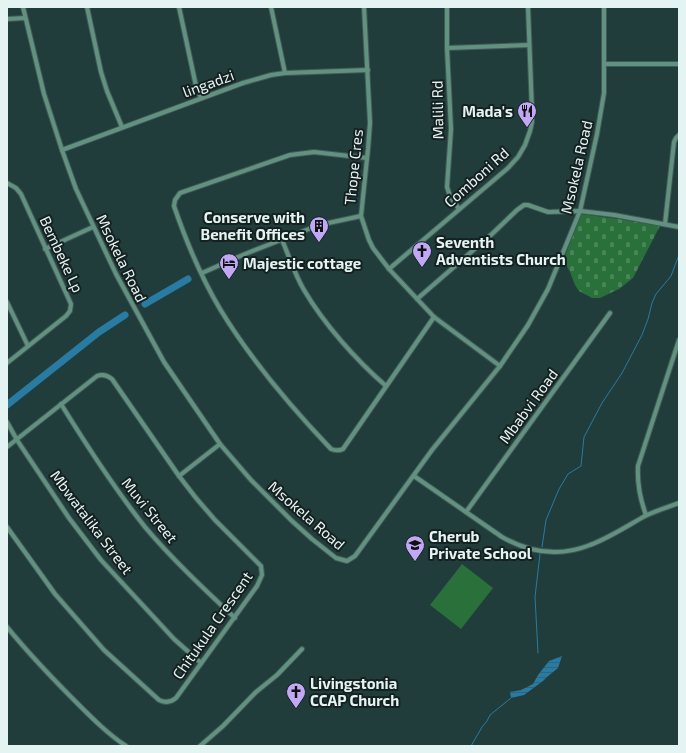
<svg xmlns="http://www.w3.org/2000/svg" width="686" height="753" font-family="'Exo 2',sans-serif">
  <defs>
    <pattern id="cemetery-stones" width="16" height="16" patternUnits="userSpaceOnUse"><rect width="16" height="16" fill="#29703a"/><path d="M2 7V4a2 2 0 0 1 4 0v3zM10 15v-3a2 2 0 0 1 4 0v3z" fill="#488557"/></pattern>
    <pattern id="water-rules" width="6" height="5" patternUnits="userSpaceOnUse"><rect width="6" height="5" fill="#287ba3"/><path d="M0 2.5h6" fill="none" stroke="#35647a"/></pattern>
  </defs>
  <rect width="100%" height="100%" fill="#213d3b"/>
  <!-- grass -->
  <path fill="#29703a" d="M 462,564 L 493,588 L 461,629 L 430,605 Z"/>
  <!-- cemetery -->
  <path fill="url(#cemetery-stones)" d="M 581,214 L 619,219 L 660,226 L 633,278 L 619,289 L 600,298 L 592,298 L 579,291 L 575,285 L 570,272 L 565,263 L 564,259 Z"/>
  <!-- water -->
  <path fill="url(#water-rules)" d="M 562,656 L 558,668 L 547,677 L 543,681 L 524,695 L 511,698 L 510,692 L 521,690 L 533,684 L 538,675 L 549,661 Z"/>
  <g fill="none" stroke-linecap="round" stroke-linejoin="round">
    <!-- stream -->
    <g stroke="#287ba3" stroke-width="1">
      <path d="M 542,547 L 546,520 L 559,489 L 568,474 L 581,466 L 584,437 L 602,403 L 622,373 L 642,335 L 648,319 L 652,303 L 656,294 L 671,276 L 679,255"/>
      <path d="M 538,653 L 535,597 L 540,554"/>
      <path d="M 471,746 L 482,727 L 487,721 L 490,715 L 511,698"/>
    </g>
    <!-- river -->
    <g stroke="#287ba3" stroke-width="7">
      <path d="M 145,304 L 188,279"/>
      <path d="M 7,405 L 99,332 L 125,315"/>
    </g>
    <defs>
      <g id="street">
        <path d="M 23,7 L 44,94 L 62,150 L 76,189 L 116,274 L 164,362 L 220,444 L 251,480 L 292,521 L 312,539 L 336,558 L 347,561 L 355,556 L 432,450 L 500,366 L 528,325 L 548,289 L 580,211 L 597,134 L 604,93 L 604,7"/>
        <path d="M 87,7 L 101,72 L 107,91 L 122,127"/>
        <path d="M 179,7 L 196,86 L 201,98"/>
        <path d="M 271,7 L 285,73"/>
        <path d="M 364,7 L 370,123 L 368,149 L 361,216 L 369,240 L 373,248 L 389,269 L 434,317 L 500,366"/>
        <path d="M 447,7 L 447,48 L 451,129 L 447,187 L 450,196 L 459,209"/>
        <path d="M 7,19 L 25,18"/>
        <path d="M 447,48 L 529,45"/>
        <path d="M 604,64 L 679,64"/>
        <path d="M 62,150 L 243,83 L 271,75 L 285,73 L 368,70"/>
        <path d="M 367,158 L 314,152 L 290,155 L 180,193 L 175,200 L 174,206 C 186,241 201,277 220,309 C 251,360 290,406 331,449 C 336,451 339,451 343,449 L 434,317"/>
        <path d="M 7,183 L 16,188 L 21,194 L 71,304 L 70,311 L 66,316 L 7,363"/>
        <path d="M 665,224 L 674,142 L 676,138 L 679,135"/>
        <path d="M 282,240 C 289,256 295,275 304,290 C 324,324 356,360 386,386"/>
        <path d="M 45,249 L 93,227"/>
        <path d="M 389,269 L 508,168 L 518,157 L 525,145 L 530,131 L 532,122 L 532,111 L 528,7"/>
        <path d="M 202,273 L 245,254 L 319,225 L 361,216"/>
        <path d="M 417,299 L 492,234 L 517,210 L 524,205 L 528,205 L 548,212 L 580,211 L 614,215 L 679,227"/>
        <path d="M 7,302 L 28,346"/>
        <path d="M 61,404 C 87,446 114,488 145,527 C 172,559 204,589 235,618"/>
        <path d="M 7,422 L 17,440 L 69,518 L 101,560 L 174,639 L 201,663"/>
        <path d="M 7,447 L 97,376 C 102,374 107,375 112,379 L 179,476 L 196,498 L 215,520 L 261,566 L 262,575 L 257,586 L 176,698 C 170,703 165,703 159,700 L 104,650 L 55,594 L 7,527"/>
        <path d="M 179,476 L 220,444"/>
        <path d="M 414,476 L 502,537 C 530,553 560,557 590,545 C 609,538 627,526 645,516 C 655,511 668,507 679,503"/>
        <path d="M 466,512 L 610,313"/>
        <path d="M 646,515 C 640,499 637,484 638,466 L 679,340"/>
        <path d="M 7,627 C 29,654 53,679 78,704 C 93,719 108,734 126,746"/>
        <path d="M 200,746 L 223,726 L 256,692 L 277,675 L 302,649"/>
      </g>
    </defs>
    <!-- street casing -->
    <use href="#street" stroke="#405a58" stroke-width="6"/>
    <!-- street -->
    <use href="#street" stroke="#639180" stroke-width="4"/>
  </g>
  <!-- icons -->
  <defs>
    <symbol id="restaurant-pin" viewBox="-11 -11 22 30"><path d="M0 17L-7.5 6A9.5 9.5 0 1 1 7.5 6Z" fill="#c0a8f4" stroke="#152120"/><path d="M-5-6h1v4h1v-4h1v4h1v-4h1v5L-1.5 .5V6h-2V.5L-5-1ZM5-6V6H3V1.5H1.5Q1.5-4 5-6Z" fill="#111"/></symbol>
    <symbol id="building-pin" viewBox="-11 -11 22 30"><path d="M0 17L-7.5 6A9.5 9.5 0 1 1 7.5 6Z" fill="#c0a8f4" stroke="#152120"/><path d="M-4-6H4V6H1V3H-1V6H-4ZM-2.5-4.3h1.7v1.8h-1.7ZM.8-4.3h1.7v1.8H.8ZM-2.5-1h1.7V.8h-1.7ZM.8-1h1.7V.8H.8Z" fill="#111"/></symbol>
    <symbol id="church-pin" viewBox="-11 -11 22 30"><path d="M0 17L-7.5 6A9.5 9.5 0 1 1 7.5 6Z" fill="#c0a8f4" stroke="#152120"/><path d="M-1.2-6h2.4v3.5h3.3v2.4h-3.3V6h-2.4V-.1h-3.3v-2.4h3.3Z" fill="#111"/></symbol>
    <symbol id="hotel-pin" viewBox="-11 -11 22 30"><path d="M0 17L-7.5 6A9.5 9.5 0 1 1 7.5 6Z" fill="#c0a8f4" stroke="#152120"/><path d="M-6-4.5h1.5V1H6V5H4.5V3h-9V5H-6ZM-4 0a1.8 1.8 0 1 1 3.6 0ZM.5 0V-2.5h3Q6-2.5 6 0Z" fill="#111"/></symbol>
    <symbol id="school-pin" viewBox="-11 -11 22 30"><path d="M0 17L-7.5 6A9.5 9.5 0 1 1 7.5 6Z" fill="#c0a8f4" stroke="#152120"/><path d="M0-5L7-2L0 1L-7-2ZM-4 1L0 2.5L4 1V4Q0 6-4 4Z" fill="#111"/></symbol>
  </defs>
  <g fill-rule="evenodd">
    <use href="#restaurant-pin" x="516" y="100" width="22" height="30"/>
    <use href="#building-pin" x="308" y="215" width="22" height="30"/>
    <use href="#church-pin" x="411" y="240" width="22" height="30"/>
    <use href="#hotel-pin" x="218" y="252" width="22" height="30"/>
    <use href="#school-pin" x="404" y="534" width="22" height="30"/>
    <use href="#church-pin" x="285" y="681" width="22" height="30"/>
  </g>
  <g text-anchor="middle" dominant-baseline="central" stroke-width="4" stroke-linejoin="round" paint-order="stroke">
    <!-- street labels -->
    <g font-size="15" fill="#e4f4f2" stroke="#152120">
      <text transform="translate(208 83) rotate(-20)">lingadzi</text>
      <text transform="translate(437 110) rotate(-91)">Malili Rd</text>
      <text transform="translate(353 167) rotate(-84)">Thope Cres</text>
      <text transform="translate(576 167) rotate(-77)">Msokela Road</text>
      <text transform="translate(476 177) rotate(-42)">Comboni Rd</text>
      <text transform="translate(62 254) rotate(65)">Bembeke Lp</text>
      <text transform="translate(122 258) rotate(64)">Msokela Road</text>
      <text transform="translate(528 406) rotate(-54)">Mbabvi Road</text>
      <text transform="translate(150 510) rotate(51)">Muvi Street</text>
      <text transform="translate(307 515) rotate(41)">Msokela Road</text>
      <text transform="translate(92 522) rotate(53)">Mbwatalika Street</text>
      <text transform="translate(212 625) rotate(-55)">Chitukula Crescent</text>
    </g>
    <!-- poi labels -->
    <g font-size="15" font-weight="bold" fill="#e4f4f2" stroke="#152120" text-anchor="start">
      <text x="513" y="111" text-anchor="end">Mada's</text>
      <text x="305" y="217" text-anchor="end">Conserve with<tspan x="305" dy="17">Benefit Offices</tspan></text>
      <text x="436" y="242">Seventh<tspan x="436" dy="17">Adventists Church</tspan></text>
      <text x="243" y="263">Majestic cottage</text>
      <text x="429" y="536">Cherub<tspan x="429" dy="17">Private School</tspan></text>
      <text x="310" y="683">Livingstonia<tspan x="310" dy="17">CCAP Church</tspan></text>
    </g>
  </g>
  <!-- border -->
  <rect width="686" height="753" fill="none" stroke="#e4f4f2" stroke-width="16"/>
</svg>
